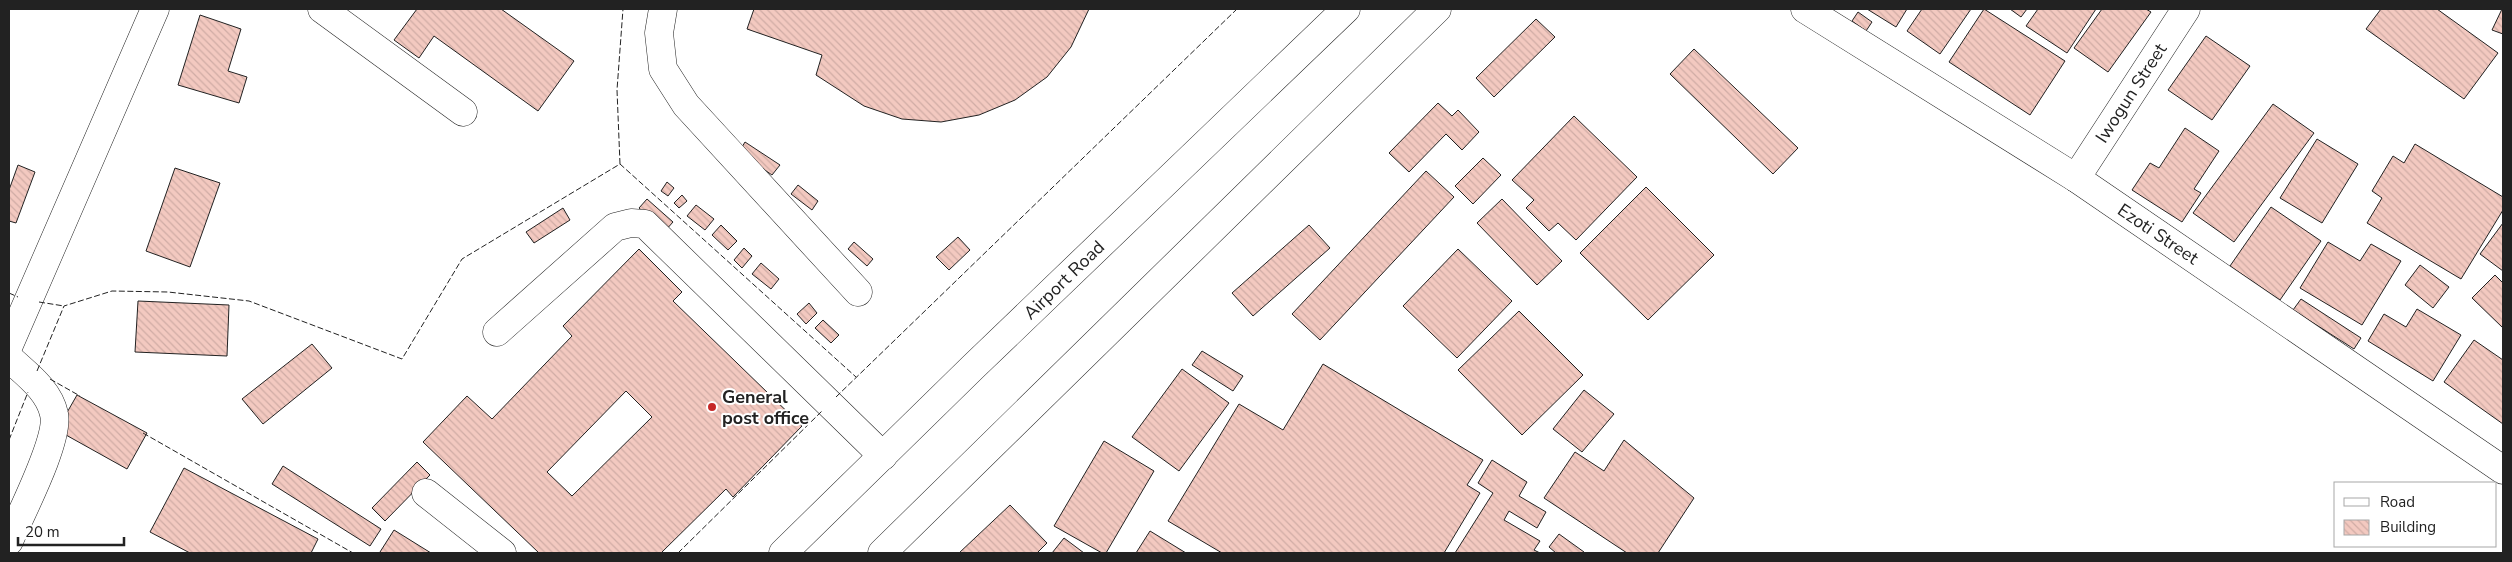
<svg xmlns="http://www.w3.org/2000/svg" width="2512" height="562" font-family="'Nunito Sans',sans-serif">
  <defs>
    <pattern id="building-back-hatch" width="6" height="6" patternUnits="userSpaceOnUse" patternTransform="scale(1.25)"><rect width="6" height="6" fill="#f3c9c0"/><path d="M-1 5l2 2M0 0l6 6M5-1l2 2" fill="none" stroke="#d0aca5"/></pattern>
  </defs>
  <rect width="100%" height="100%" fill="#fff"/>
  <!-- building -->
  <g fill="url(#building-back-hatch)" stroke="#222" fill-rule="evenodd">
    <path d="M 417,9 L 501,9 L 574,61 L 538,111 L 434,36 L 419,58 L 394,40 Z"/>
    <path d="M 754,9 L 1089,9 L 1071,47 L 1047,77 L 1015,100 L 979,115 L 941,122 L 902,119 L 864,106 L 816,75 L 822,55 L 747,29 Z"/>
    <path d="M 1867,9 L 1907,9 L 1896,27 Z"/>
    <path d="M 1922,9 L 1971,9 L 1940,54 L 1907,31 Z"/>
    <path d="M 1984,9 L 2065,61 L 2030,115 L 1949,62 Z"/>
    <path d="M 2010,9 L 2027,9 L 2021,17 Z"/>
    <path d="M 2038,9 L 2096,9 L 2067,53 L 2026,26 Z"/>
    <path d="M 2102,9 L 2146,9 L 2151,12 L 2108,72 L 2074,48 Z"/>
    <path d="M 2381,9 L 2437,9 L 2498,53 L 2464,99 L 2366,29 Z"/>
    <path d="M 2502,9 L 2503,9 L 2503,34 L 2492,30 Z"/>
    <path d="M 1858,12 L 1872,22 L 1866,31 L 1852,21 Z"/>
    <path d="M 200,15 L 241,29 L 228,71 L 247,77 L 239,103 L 178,85 Z"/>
    <path d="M 1536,19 L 1555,37 L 1494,97 L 1476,78 Z"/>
    <path d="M 2206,36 L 2250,66 L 2212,120 L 2168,90 Z"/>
    <path d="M 1694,49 L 1798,148 L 1773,174 L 1670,74 Z"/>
    <path d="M 1438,103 L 1452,116 L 1458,110 L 1479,132 L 1462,150 L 1446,134 L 1409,172 L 1389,153 Z"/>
    <path d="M 2273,104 L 2314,133 L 2234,242 L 2193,213 Z"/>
    <path d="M 1574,116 L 1637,177 L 1576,240 L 1558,223 L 1549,231 L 1526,208 L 1534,200 L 1512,180 Z"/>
    <path d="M 2185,128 L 2219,151 L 2194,189 L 2201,193 L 2182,222 L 2132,190 L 2150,163 L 2159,168 Z"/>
    <path d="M 2317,139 L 2358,164 L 2322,223 L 2280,198 Z"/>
    <path d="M 745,142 L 780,165 L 772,175 L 739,152 Z"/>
    <path d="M 2415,144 L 2503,197 L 2503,210 L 2461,279 L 2367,223 L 2382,198 L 2372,191 L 2393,156 L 2404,163 Z"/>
    <path d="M 1483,158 L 1501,175 L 1473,204 L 1455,186 Z"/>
    <path d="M 18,165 L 35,172 L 16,223 L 9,221 L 9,190 Z"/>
    <path d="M 175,168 L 220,183 L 190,267 L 146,251 Z"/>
    <path d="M 1426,171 L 1454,197 L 1320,340 L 1292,314 Z"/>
    <path d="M 667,182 L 674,188 L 668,196 L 661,191 Z"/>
    <path d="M 798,185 L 818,201 L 812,210 L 791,194 Z"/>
    <path d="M 1646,187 L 1714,255 L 1648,320 L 1580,253 Z"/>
    <path d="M 682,195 L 687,201 L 679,208 L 674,203 Z"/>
    <path d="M 647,199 L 673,222 L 665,231 L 639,208 Z"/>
    <path d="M 1502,199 L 1562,261 L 1537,285 L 1477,223 Z"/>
    <path d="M 696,205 L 714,219 L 705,230 L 687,216 Z"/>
    <path d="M 2271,207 L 2321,241 L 2280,300 L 2230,266 Z"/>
    <path d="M 563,208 L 570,220 L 534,243 L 526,232 Z"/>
    <path d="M 2503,223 L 2503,271 L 2480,254 Z"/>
    <path d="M 721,225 L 737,241 L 728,250 L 712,235 Z"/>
    <path d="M 1309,225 L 1330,248 L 1253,316 L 1232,293 Z"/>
    <path d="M 958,237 L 970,250 L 949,270 L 936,257 Z"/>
    <path d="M 854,242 L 873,259 L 867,266 L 848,249 Z"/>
    <path d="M 2328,242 L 2360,261 L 2371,244 L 2401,261 L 2362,325 L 2300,288 Z"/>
    <path d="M 744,248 L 752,256 L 742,268 L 734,260 Z"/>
    <path d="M 639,249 L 682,292 L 673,301 L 802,426 L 733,497 L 726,489 L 661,553 L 539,553 L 423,442 L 467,396 L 492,419 L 572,336 L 563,326 ZM 626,391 L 652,417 L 572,496 L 547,472 Z"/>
    <path d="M 1458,249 L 1512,301 L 1457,358 L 1403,306 Z"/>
    <path d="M 761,263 L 779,279 L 771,289 L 752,274 Z"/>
    <path d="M 2420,265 L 2449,287 L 2433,308 L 2405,285 Z"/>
    <path d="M 2495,275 L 2503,283 L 2503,328 L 2472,298 Z"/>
    <path d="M 2301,299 L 2361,338 L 2354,349 L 2293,310 Z"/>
    <path d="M 138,301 L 229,305 L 227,356 L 135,352 Z"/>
    <path d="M 809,303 L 817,313 L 806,324 L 797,314 Z"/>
    <path d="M 2417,309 L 2461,335 L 2433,381 L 2368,341 L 2384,314 L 2406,327 Z"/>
    <path d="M 1519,311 L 1583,375 L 1522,435 L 1458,370 Z"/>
    <path d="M 823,320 L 839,335 L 831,343 L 815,328 Z"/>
    <path d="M 2474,340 L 2503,360 L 2503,424 L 2444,382 Z"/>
    <path d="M 312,344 L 332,368 L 263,424 L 242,399 Z"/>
    <path d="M 1202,351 L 1243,376 L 1233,391 L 1192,365 Z"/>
    <path d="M 1323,364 L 1483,460 L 1467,485 L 1480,493 L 1444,553 L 1222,553 L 1168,521 L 1239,404 L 1283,430 Z"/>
    <path d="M 1182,369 L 1229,403 L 1179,471 L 1132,437 Z"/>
    <path d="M 1584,390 L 1614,414 L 1582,452 L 1553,429 Z"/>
    <path d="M 77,395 L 147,433 L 127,469 L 57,430 Z"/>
    <path d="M 1624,440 L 1694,498 L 1658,553 L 1627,553 L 1544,498 L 1575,452 L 1604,471 Z"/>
    <path d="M 1104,441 L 1154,471 L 1106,553 L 1102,553 L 1054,526 Z"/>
    <path d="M 1492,460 L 1527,482 L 1519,496 L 1546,512 L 1537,528 L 1509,511 L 1504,520 L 1540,541 L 1534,550 L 1540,553 L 1455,553 L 1493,493 L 1478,483 Z"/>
    <path d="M 417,462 L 430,475 L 385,521 L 372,508 Z"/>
    <path d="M 283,466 L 381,529 L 370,546 L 272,484 Z"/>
    <path d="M 184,468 L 318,539 L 311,553 L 190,553 L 150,532 Z"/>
    <path d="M 1010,505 L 1047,543 L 1037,553 L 959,553 Z"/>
    <path d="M 394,530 L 431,553 L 382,553 L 380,552 Z"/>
    <path d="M 1150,531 L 1186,553 L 1136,553 Z"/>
    <path d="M 1559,534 L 1584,552 L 1583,553 L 1556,553 L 1549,547 Z"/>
    <path d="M 1064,538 L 1084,553 L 1052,553 Z"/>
  </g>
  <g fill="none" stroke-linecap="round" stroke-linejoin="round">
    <defs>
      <g id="minor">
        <path d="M 322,9 L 463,112"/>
        <path d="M 663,9 L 659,33 L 663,69 L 686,105 L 858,292"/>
        <path d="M 1805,9 L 2076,178 L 2503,470"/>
        <path d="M 2076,178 L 2186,9"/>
        <path d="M 497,332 L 615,227 L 631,223 L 645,224 L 883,456"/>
        <path d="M 9,345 L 155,9"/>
        <path d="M 9,358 C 26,374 49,390 54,414 C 60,439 20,515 9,541"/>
        <path d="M 426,493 L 502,553"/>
      </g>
      <g id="major">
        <path d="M 783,553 L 973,367 L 1346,9"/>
        <path d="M 882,553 L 1437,9"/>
      </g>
    </defs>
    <!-- minor casing -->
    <use href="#minor" stroke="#222" stroke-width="29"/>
    <!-- major casing -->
    <use href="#major" stroke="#222" stroke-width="29"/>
    <!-- minor -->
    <use href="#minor" stroke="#fff" stroke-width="28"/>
    <!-- major -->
    <use href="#major" stroke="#fff" stroke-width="28"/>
    <!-- fence -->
    <g stroke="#222" stroke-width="1" stroke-dasharray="6 2.5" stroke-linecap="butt">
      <path d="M 620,164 L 617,90 L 623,9"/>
      <path d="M 9,293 L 18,297"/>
      <path d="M 39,302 L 64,306"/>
      <path d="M 37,371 L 64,306 L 112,291 L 168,292 L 249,301 L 402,359 L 462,259 L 620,164 L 856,377"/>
      <path d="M 50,379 L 80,396"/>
      <path d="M 836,397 L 1237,9"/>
      <path d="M 143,433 L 353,553"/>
      <path d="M 9,440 L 28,392"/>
      <path d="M 678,553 L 822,411"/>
    </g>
  </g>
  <!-- markers -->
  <circle fill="#c62828" stroke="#fff" stroke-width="2" cx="712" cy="407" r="5"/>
  <g text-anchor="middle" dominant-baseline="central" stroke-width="4" stroke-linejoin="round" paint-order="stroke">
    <!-- street labels -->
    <g font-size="18" fill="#222" stroke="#fff">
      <text transform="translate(2131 93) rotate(-57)">Iwogun Street</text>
      <text transform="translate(2158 234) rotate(34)">Ezoti Street</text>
      <text transform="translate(1064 280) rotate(-44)">Airport Road</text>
    </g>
    <!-- poi labels -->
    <g font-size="18" font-weight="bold" fill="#222" stroke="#fff" text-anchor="start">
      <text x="722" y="397">General<tspan x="722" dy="21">post office</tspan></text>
    </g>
  </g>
  <!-- border -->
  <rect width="2512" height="562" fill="none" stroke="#222222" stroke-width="20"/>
  <!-- legend -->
  <rect x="2334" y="482" width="162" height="65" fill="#ffffff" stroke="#a7a7a7"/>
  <rect x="2344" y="498" width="25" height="8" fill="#ffffff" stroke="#a7a7a7"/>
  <text x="2380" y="507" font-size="15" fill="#222222">Road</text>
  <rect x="2344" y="520" width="25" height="15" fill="url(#building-back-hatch)" stroke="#a7a7a7"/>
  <text x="2380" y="532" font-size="15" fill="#222222">Building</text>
  <!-- scale -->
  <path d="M18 537v8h106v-8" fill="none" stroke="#222222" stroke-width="2.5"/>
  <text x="25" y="537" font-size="15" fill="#222222" stroke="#ffffff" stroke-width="4" paint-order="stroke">20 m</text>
</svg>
